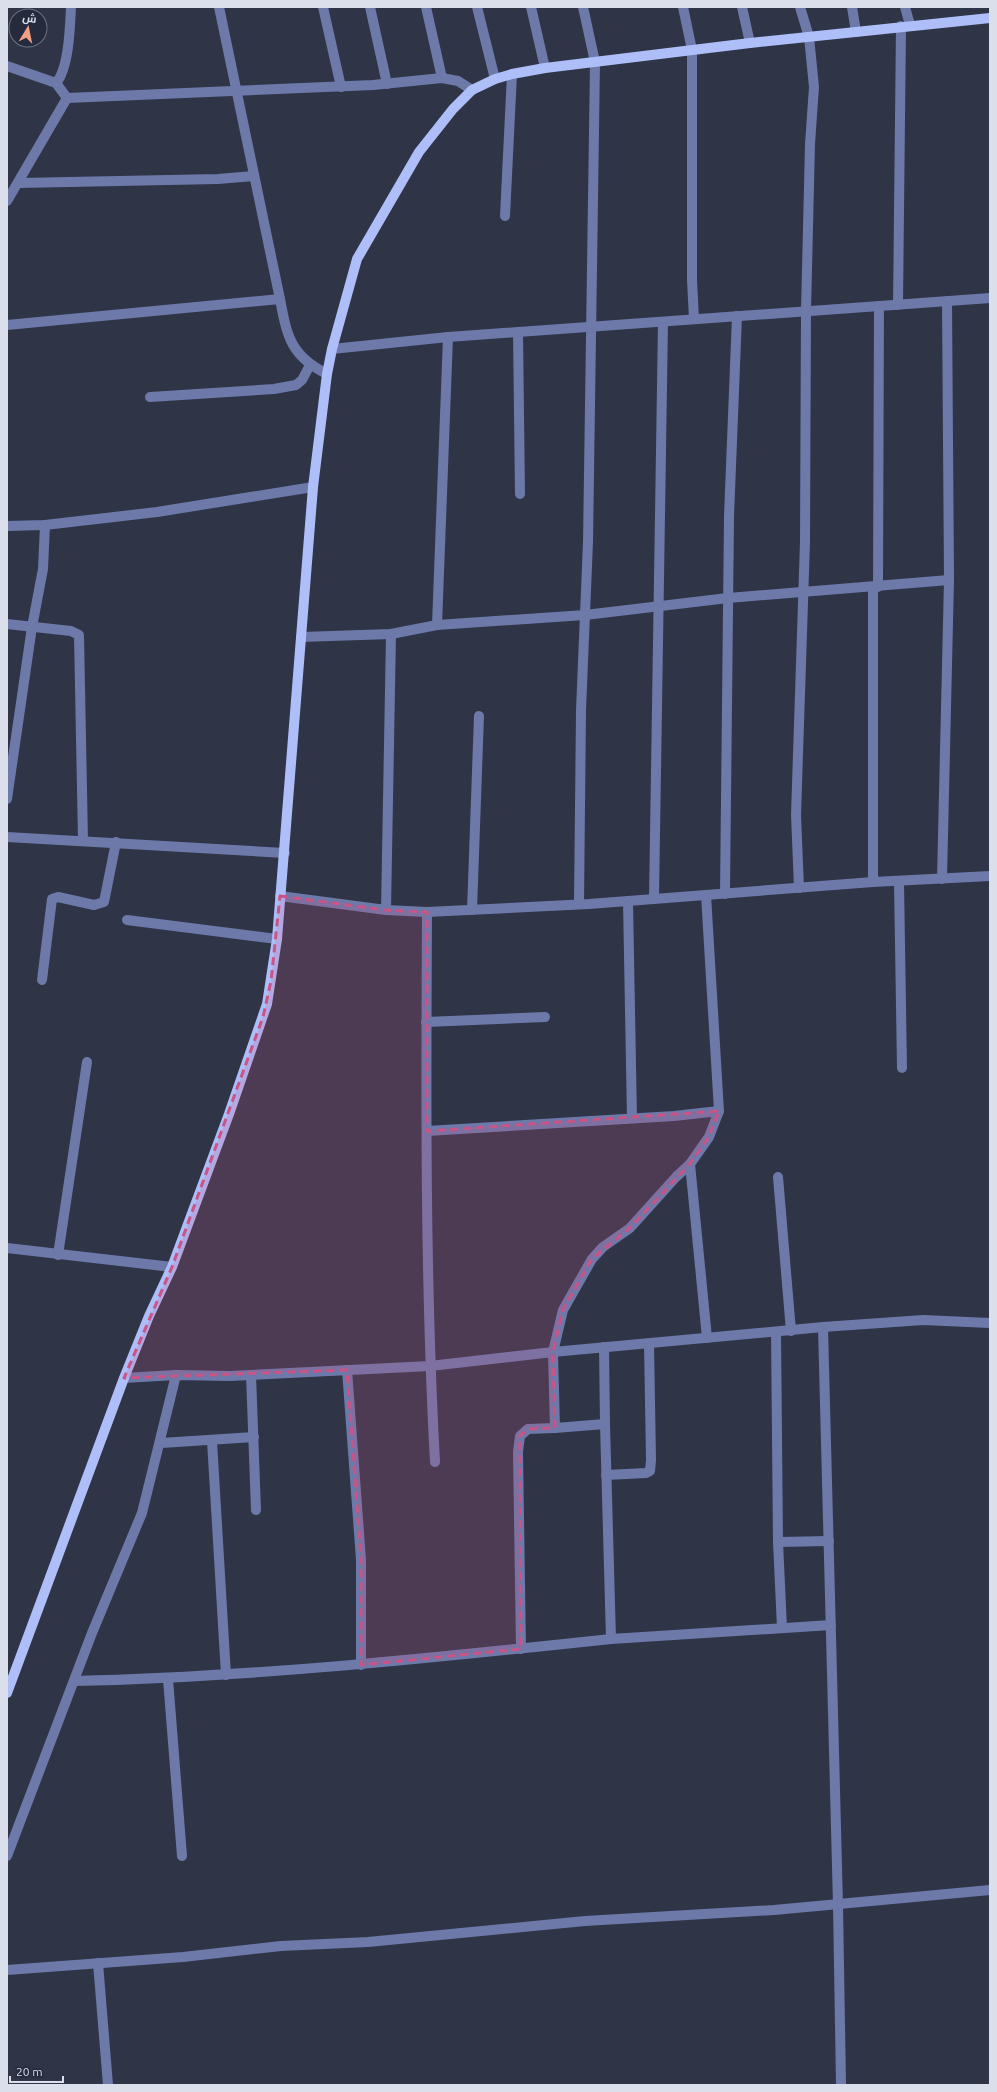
<svg xmlns="http://www.w3.org/2000/svg" width="997" height="2092" font-family="Ubuntu,Cairo,sans-serif">
  <rect width="100%" height="100%" fill="#2f3447"/>
  <g fill="none" stroke-linecap="round" stroke-linejoin="round">
    <!-- minor -->
    <g stroke="#6c79a9" stroke-width="10">
      <path d="M 219,7 L 280,299"/>
      <path d="M 323,7 L 341,87"/>
      <path d="M 370,7 L 387,84"/>
      <path d="M 426,7 L 442,78"/>
      <path d="M 477,7 L 495,79"/>
      <path d="M 531,7 L 545,68"/>
      <path d="M 683,7 L 692,50 L 692,280 L 694,319"/>
      <path d="M 742,7 L 750,43"/>
      <path d="M 852,7 L 856,32"/>
      <path d="M 905,7 L 910,25"/>
      <path d="M 7,66 L 56,83 L 67,98 L 373,85 L 442,78 L 458,81 L 472,90"/>
      <path d="M 56,83 C 69,68 70,27 71,7"/>
      <path d="M 19,183 L 218,179 L 254,176"/>
      <path d="M 7,201 L 67,98"/>
      <path d="M 505,216 L 512,74"/>
      <path d="M 898,305 L 901,26"/>
      <path d="M 7,325 L 280,299 C 287,337 291,356 327,374"/>
      <path d="M 518,332 L 520,494"/>
      <path d="M 448,337 L 437,625 L 585,615 L 728,598 L 949,580 L 947,301"/>
      <path d="M 332,349 L 448,337 L 990,298"/>
      <path d="M 150,397 L 274,389 L 296,385 L 302,380 L 310,365"/>
      <path d="M 7,526 L 45,525 L 157,512 L 313,487"/>
      <path d="M 878,587 L 879,306"/>
      <path d="M 873,588 L 873,882"/>
      <path d="M 7,624 L 71,631 L 79,635 L 83,841"/>
      <path d="M 301,637 L 391,634 L 437,625"/>
      <path d="M 7,799 L 32,627 L 43,569 L 45,525"/>
      <path d="M 7,837 L 285,853"/>
      <path d="M 942,879 L 949,580"/>
      <path d="M 899,882 L 902,1068"/>
      <path d="M 799,888 L 796,815 L 805,542 L 806,311 L 810,144 L 814,87 L 809,37 L 800,7"/>
      <path d="M 725,894 L 729,516 L 737,316"/>
      <path d="M 706,895 L 719,1111"/>
      <path d="M 280,896 L 386,910 L 427,912 L 589,904 L 873,882 L 990,876"/>
      <path d="M 654,899 L 663,322"/>
      <path d="M 628,901 L 632,1118"/>
      <path d="M 579,904 L 581,710 L 588,542 L 595,62 L 583,7"/>
      <path d="M 386,910 L 391,634"/>
      <path d="M 472,910 L 479,716"/>
      <path d="M 427,912 C 426,1096 425,1279 435,1462"/>
      <path d="M 127,920 L 277,939"/>
      <path d="M 42,980 L 52,899 L 58,897 L 94,905 L 104,902 L 116,842"/>
      <path d="M 426,1022 L 545,1017"/>
      <path d="M 427,1131 L 674,1116 L 719,1111 L 709,1137 L 690,1164 L 676,1177 L 630,1228 L 603,1247 L 592,1259 L 563,1310 L 553,1352 L 555,1428 L 605,1424 L 611,1639 L 831,1625"/>
      <path d="M 690,1164 L 707,1338"/>
      <path d="M 778,1177 L 791,1331"/>
      <path d="M 7,1248 L 172,1267"/>
      <path d="M 58,1255 L 87,1062"/>
      <path d="M 823,1327 L 838,1905 L 841,2085"/>
      <path d="M 776,1332 L 778,1542 L 782,1628"/>
      <path d="M 604,1347 L 605,1424"/>
      <path d="M 347,1370 L 361,1560 L 361,1665"/>
      <path d="M 251,1375 L 256,1510"/>
      <path d="M 124,1378 L 176,1375 L 230,1376 L 430,1366 L 553,1352 L 823,1327 L 923,1320 L 990,1323"/>
      <path d="M 212,1441 L 226,1675"/>
      <path d="M 161,1443 L 254,1437"/>
      <path d="M 606,1475 L 646,1473 L 650,1471 L 651,1460 L 649,1343"/>
      <path d="M 778,1542 L 829,1541"/>
      <path d="M 521,1649 L 518,1452 L 520,1436 L 528,1429 L 555,1428"/>
      <path d="M 168,1679 L 182,1856"/>
      <path d="M 74,1681 C 254,1677 433,1658 611,1639"/>
      <path d="M 7,1856 L 92,1633 L 142,1513 L 176,1375"/>
      <path d="M 98,1963 L 108,2085"/>
      <path d="M 7,1970 L 183,1957 L 281,1946 L 368,1942 L 585,1921 L 774,1910 L 990,1890"/>
    </g>
    <!-- major -->
    <path stroke="#aebef9" stroke-width="10" d="M 7,1693 L 124,1378 L 149,1316 L 172,1267 L 229,1114 L 267,1004 L 277,939 L 313,487 L 327,374 L 332,349 L 357,259 L 419,152 L 453,109 L 472,90 L 495,79 L 512,74 L 545,68 L 750,43 L 990,18"/>
  </g>
  <!-- marked area -->
  <path fill="#ca5486" fill-opacity="0.2" stroke="#ca5486" stroke-width="3" stroke-dasharray="8 5" stroke-linejoin="round" d="M 280,896 L 386,910 L 427,912 L 427,1131 L 719,1111 L 709,1137 L 690,1164 L 630,1228 L 592,1259 L 563,1310 L 553,1352 L 555,1428 L 528,1429 L 520,1436 L 521,1649 L 361,1665 L 361,1560 L 347,1370 L 124,1378 L 172,1267 L 263,1017 L 271,981 Z"/>
  <!-- border -->
  <rect width="997" height="2092" fill="none" stroke="#dbdfeb" stroke-width="16"/>
  <!-- north arrow -->
  <g transform="translate(28 28) rotate(10)"><circle r="19" fill="#252a3c" stroke="#6e7282"/>
  <path d="M0-3L7 15L0 10L-7 15Z" fill="#f39f84"/>
  <text y="-6" font-size="11" font-weight="bold" text-anchor="middle" fill="#dbdfeb">ش</text>
  </g>
  <!-- scale -->
  <path d="M10 2076v6h53v-6" fill="none" stroke="#dbdfeb" stroke-width="2"/>
  <text x="16" y="2076" font-size="12" fill="#dbdfeb" stroke="#252a3c" stroke-width="3" paint-order="stroke">20 m</text>
</svg>
